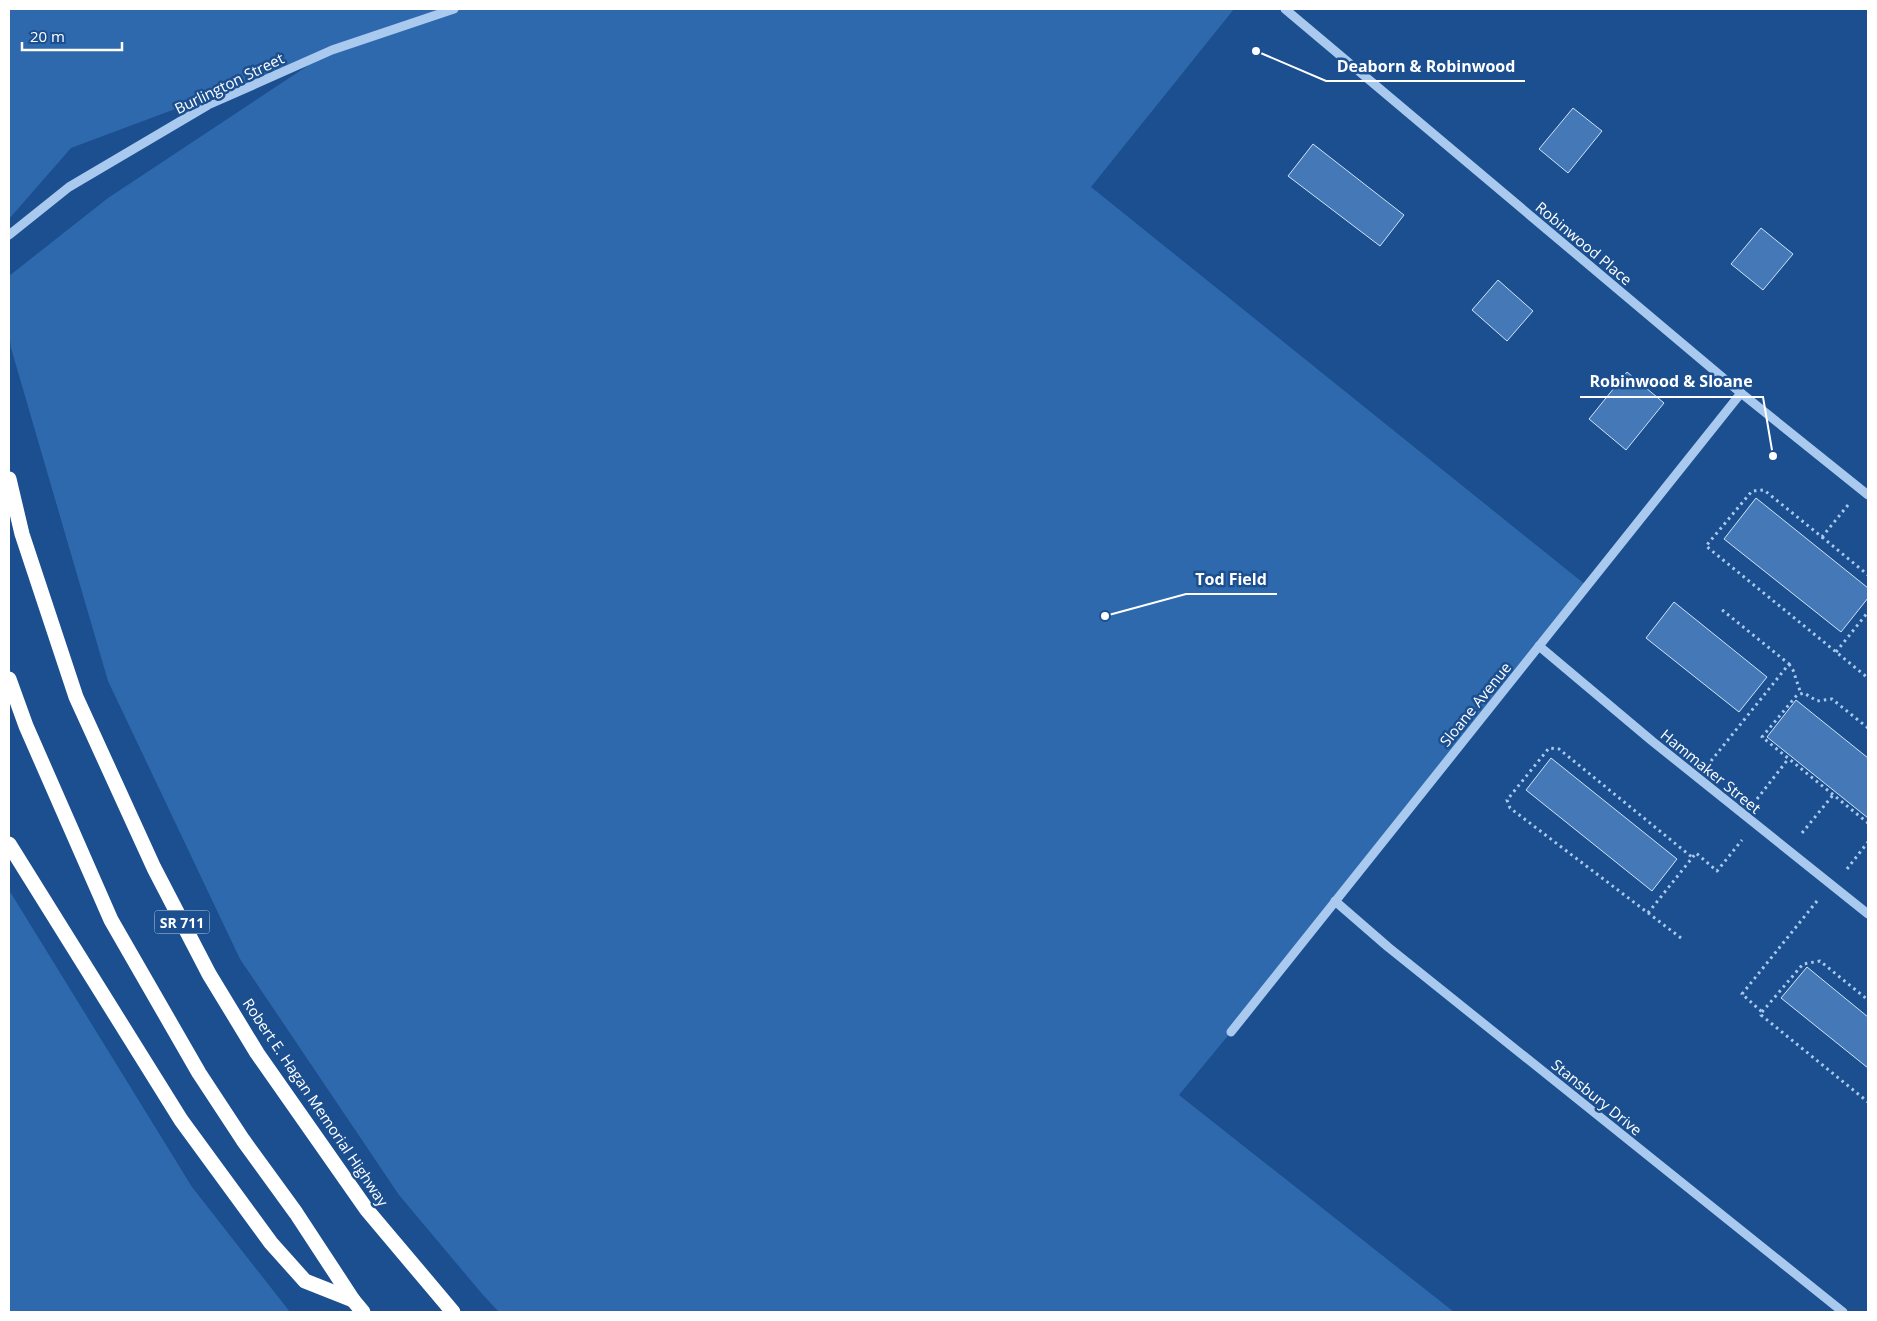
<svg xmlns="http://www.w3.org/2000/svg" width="1877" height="1321" font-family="'Open Sans',sans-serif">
  <rect width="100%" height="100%" fill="#1b4f8f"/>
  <!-- green -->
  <g fill="#2e69ad">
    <path d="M 9,9 L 1234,9 L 1091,187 L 1587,586 L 1231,1032 L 1179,1095 L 1454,1312 L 499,1312 L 483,1295 L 399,1195 L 240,959 L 108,681 L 11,348 L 9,331 L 9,276 L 108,198 L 330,51 L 71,148 L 9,219 Z"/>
    <path d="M 9,890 L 192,1187 L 290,1312 L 9,1312 Z"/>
  </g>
  <!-- building -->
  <g fill="#4478b7" stroke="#cfe3fa">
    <path d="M 1573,108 L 1602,131 L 1568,173 L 1539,149 Z"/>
    <path d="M 1313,144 L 1404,215 L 1380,246 L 1288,176 Z"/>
    <path d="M 1761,228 L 1793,254 L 1763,290 L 1731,264 Z"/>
    <path d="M 1498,280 L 1533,311 L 1507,341 L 1472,310 Z"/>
    <path d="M 1627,372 L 1664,403 L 1626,450 L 1589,419 Z"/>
    <path d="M 1756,498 L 1868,588 L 1868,598 L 1841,632 L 1724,539 Z"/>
    <path d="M 1674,602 L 1767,677 L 1739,712 L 1646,638 Z"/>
    <path d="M 1796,700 L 1868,758 L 1868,818 L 1767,737 Z"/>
    <path d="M 1551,758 L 1677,859 L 1652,891 L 1526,790 Z"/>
    <path d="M 1807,967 L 1868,1017 L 1868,1068 L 1781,998 Z"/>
  </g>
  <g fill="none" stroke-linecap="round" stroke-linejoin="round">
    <!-- path -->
    <g stroke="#a9c9ee" stroke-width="3" stroke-dasharray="2.5 4" stroke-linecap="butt">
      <path d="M 1848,505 L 1822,537 L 1764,490 L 1752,491 L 1706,546 L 1868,678"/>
      <path d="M 1822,537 L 1868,575"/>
      <path d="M 1836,652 L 1868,612"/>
      <path d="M 1789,664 L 1793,670 L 1801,694"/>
      <path d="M 1868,728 L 1832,699 L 1817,701 L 1804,693 L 1797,695 L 1762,737 L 1868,823"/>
      <path d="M 1711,761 L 1789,664 L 1721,609"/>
      <path d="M 1757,799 L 1789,758"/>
      <path d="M 1802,833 L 1833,795"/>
      <path d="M 1847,869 L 1868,842"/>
      <path d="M 1817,901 L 1742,994 L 1762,1012 L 1761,1015 L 1868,1102"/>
      <path d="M 1648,913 L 1696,853 L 1717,871 L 1742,840"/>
      <path d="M 1681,938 L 1510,808 L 1507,800 L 1549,748 L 1559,749 L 1693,858"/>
      <path d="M 1762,1012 L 1803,964 L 1820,961 L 1868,1000"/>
    </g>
    <!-- minor -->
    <g stroke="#a9c9ee" stroke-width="9">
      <path d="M 1285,9 L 1741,393 L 1868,495"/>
      <path d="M 9,235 L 69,187 L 208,105 L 332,50 L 454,9"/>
      <path d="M 1539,646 L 1652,741 L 1868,914"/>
      <path d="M 1335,901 L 1388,947 L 1843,1312"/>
      <path d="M 1231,1032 L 1741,393"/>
    </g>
    <!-- highway -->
    <g stroke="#fff" stroke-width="15">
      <path d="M 9,479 L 22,534 L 76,697 L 154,868 L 209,974 L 257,1053 L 367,1210 L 453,1312"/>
      <path d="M 9,679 L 26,726 L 111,920 L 199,1073 L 243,1140 L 296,1213 L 353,1300 L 363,1312"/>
      <path d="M 9,844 L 181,1120 L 271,1243 L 305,1281 L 353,1300"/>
    </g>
  </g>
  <g text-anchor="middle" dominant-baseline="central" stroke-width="5" stroke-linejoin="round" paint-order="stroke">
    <!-- shield labels -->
    <rect fill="#1b4f8f" stroke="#bbcadd" stroke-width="1" x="154.5" y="910.5" width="55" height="23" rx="4"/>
    <g font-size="14" font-weight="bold" fill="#fff">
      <text x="182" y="922">SR 711</text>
    </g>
    <!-- street labels -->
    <g font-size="15" fill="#fff" stroke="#1b4f8f">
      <text transform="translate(229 83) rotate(-26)">Burlington Street</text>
      <text transform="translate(1584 243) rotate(40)">Robinwood Place</text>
      <text transform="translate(1475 704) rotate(-51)">Sloane Avenue</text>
      <text transform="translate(1711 771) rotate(39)">Hammaker Street</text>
      <text transform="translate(1597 1097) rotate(39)">Stansbury Drive</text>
      <text transform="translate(316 1102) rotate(56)">Robert E. Hagan Memorial Highway</text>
    </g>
  </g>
  <!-- callouts -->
  <path fill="none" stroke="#fff" stroke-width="2" d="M1256 51L1326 81H1525M1773 456L1763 397H1580M1105 616L1186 594H1277"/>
  <g fill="#fff" stroke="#1b4f8f" stroke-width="2">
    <circle cx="1256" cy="51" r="5"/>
    <circle cx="1773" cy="456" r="5"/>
    <circle cx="1105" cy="616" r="5"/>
  </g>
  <g font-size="16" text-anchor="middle" font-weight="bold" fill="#fff" stroke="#1b4f8f" stroke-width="5" stroke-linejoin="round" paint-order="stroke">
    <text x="1426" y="72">Deaborn &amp; Robinwood</text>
    <text x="1671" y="387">Robinwood &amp; Sloane</text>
    <text x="1231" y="585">Tod Field</text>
  </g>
  <!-- border -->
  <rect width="1877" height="1321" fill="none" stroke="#ffffff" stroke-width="20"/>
  <!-- scale -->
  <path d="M22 42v8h100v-8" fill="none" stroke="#ffffff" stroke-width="2.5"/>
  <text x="30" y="42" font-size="15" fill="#ffffff" stroke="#1b4f8f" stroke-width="4" paint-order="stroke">20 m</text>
</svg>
